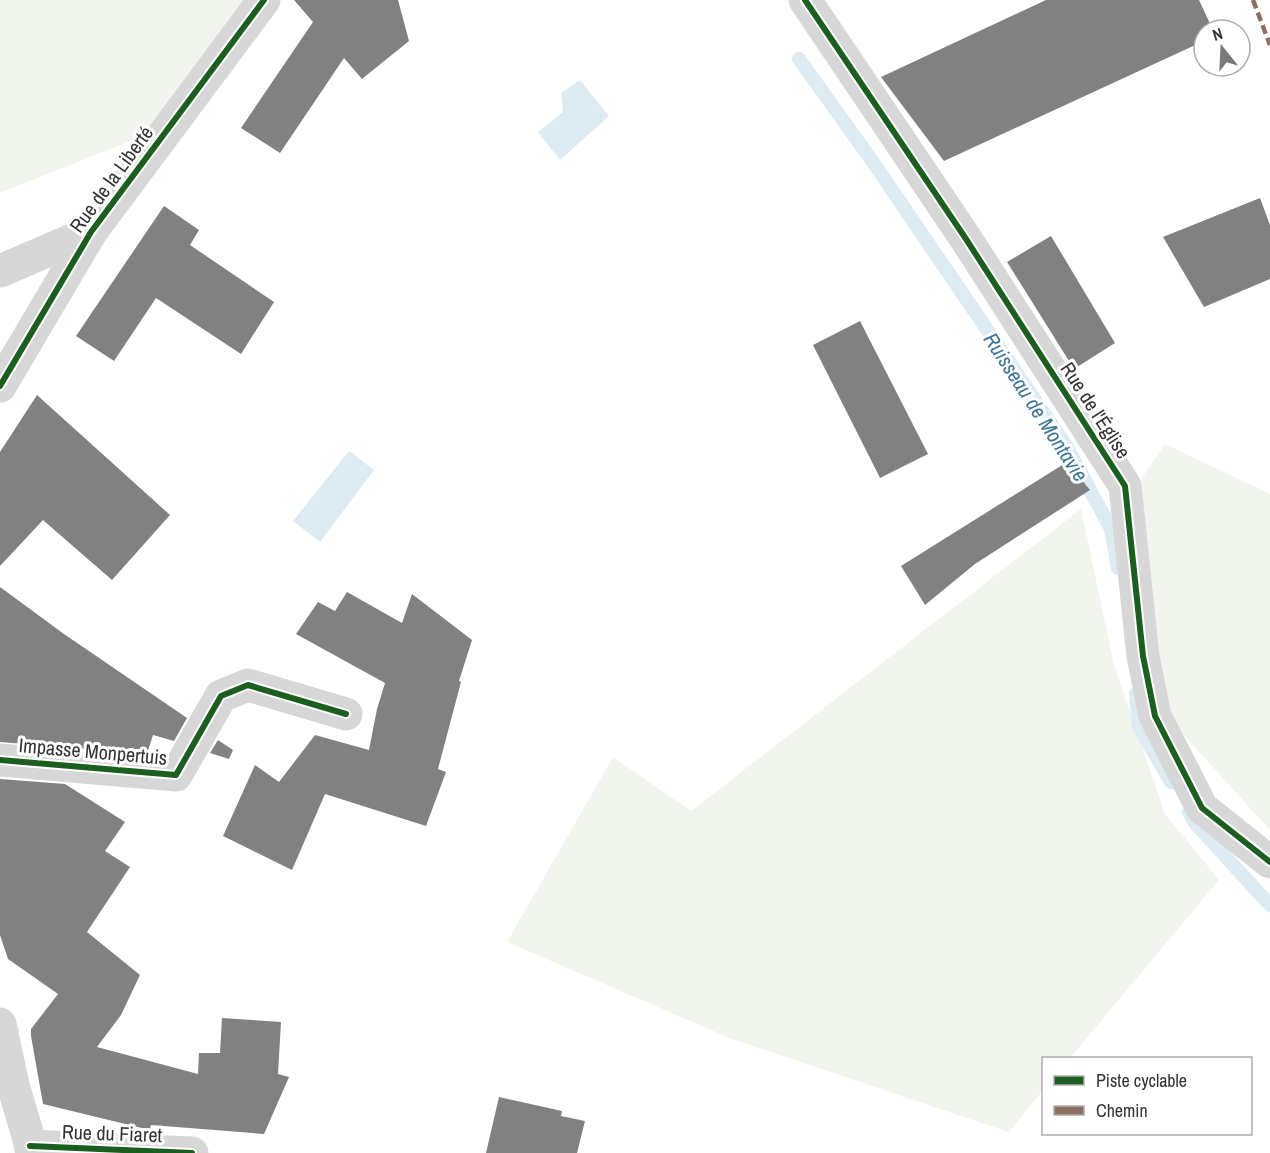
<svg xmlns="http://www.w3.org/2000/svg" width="1270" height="1153" font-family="'Archivo Narrow',sans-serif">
  <rect width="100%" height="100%" fill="#fff"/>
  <!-- green -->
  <g fill="#f1f5ed">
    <path d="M 0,0 L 248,0 L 158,130 L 0,193 Z"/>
    <path d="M 1165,444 L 1270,494 L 1270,830 L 1151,699 L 1138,484 Z"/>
    <path d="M 1081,509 L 1114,665 L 1165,814 L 1219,880 L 1070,1058 L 1044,1058 L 1043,1090 L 1009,1132 L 732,1039 L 507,942 L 613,757 L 691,811 Z"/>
  </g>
  <!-- water -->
  <g fill="#ddebf3">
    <path d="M 580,80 L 609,116 L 560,160 L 538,132 L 563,112 L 561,93 Z"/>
    <path d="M 349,451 L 374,470 L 320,542 L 293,521 Z"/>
  </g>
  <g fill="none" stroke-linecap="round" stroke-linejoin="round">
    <!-- stream -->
    <g stroke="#ddebf3" stroke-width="14">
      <path d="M 799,59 L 875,165 L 1067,447 L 1111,529 L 1118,568"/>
      <path d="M 1136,694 L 1139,727 L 1171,782"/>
      <path d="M 1189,812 L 1195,823 L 1270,905"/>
    </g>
  </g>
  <!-- building -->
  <g fill="#818181">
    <path d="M 294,0 L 398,0 L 409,41 L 362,79 L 344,58 L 280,153 L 241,128 L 313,22 Z"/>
    <path d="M 1046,0 L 1199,0 L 1213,30 L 1204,30 L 1204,41 L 944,161 L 881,77 Z"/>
    <path d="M 1260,198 L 1270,225 L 1270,279 L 1204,307 L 1163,237 Z"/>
    <path d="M 164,206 L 199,230 L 190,245 L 274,302 L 241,354 L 156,298 L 114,361 L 76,336 Z"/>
    <path d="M 1051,236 L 1115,343 L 1074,369 L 1007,262 Z"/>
    <path d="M 860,321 L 928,454 L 880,478 L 813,345 Z"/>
    <path d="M 37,395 L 170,515 L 112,580 L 43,520 L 0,566 L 0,452 Z"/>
    <path d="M 1067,462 L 1090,490 L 975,564 L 925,605 L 901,566 Z"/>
    <path d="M 0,587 L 64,634 L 187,718 L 174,741 L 153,735 L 147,754 L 0,742 Z"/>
    <path d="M 347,592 L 402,623 L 412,594 L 472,640 L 459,681 L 461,682 L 438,769 L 446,772 L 426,826 L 325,794 L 292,870 L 223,836 L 255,765 L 279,782 L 315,735 L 369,750 L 377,709 L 385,683 L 296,634 L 318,602 L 335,611 Z"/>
    <path d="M 218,740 L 233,750 L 229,759 L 210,753 Z"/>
    <path d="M 0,779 L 65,784 L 125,822 L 105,851 L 130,867 L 87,932 L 140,975 L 121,1015 L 97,1047 L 198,1074 L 199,1053 L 220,1053 L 222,1018 L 281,1022 L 278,1074 L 289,1077 L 264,1134 L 151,1125 L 150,1130 L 43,1104 L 31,1036 L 31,1029 L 58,994 L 8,959 L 0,935 Z"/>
    <path d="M 499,1097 L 562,1111 L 561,1116 L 585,1121 L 577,1153 L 486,1153 Z"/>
  </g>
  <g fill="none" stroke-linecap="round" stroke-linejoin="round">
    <!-- minor -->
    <g stroke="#d7d7d7" stroke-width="33">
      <path d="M 805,0 L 966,239 L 1125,486 L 1143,656 L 1155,716 L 1202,808 L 1270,862"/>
      <path d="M 0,386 L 91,232"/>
      <path d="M 0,760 L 176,775 L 221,696 L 248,685 L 346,714"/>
      <path d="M 0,1024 L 13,1085 L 33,1153"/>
      <path d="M 30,1146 L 192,1153"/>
    </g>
    <!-- tertiary -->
    <path stroke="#d7d7d7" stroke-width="33" d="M 0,271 L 91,232 L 264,0"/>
    <!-- quiet -->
    <path stroke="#8d6e63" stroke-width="4.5" stroke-dasharray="9 4.5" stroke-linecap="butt" d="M 1253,0 L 1270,45"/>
    <defs>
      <g id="cycleway">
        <path d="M 805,0 L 966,239 L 1125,486 L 1143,656 L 1155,716 L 1202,808 L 1270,862"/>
        <path d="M 0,386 L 91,232 L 264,0"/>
        <path d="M 0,760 L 176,775 L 221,696 L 248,685 L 346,714"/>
        <path d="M 30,1146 L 192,1153"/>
      </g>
    </defs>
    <!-- cycleway casing -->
    <use href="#cycleway" stroke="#fff" stroke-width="10"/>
    <!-- cycleway -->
    <use href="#cycleway" stroke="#1b5e20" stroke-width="6"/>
  </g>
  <g text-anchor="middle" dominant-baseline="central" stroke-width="6" stroke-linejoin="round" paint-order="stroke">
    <!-- street labels -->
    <g font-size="20" fill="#333" stroke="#fff">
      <text transform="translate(111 179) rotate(-54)">Rue de la Liberté</text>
      <text transform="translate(1096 410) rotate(57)">Rue de l'Église</text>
      <text transform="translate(93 751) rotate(5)">Impasse Monpertuis</text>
      <text transform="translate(112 1133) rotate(2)">Rue du Fiaret</text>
    </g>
    <!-- water labels -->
    <g font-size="21" font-style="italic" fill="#3f7597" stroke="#fff">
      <text transform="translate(1036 407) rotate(57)">Ruisseau de Montavie</text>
    </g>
  </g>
  <!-- legend -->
  <rect x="1042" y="1057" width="210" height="78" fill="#ffffff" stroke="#adadad" stroke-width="1.5"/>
  <rect x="1054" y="1076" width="30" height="9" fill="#1b5e20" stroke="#adadad" stroke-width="1.5"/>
  <text x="1096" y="1087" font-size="18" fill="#333333">Piste cyclable</text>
  <rect x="1054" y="1106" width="30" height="9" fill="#8d6e63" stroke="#adadad" stroke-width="1.5"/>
  <text x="1096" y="1117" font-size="18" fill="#333333">Chemin</text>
  <!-- north arrow -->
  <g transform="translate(1222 48) rotate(342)"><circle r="28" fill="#ffffff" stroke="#adadad" stroke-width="1.5"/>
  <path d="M0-4.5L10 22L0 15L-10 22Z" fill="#7a7a7a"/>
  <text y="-9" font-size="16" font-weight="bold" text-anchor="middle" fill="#333333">N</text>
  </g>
</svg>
